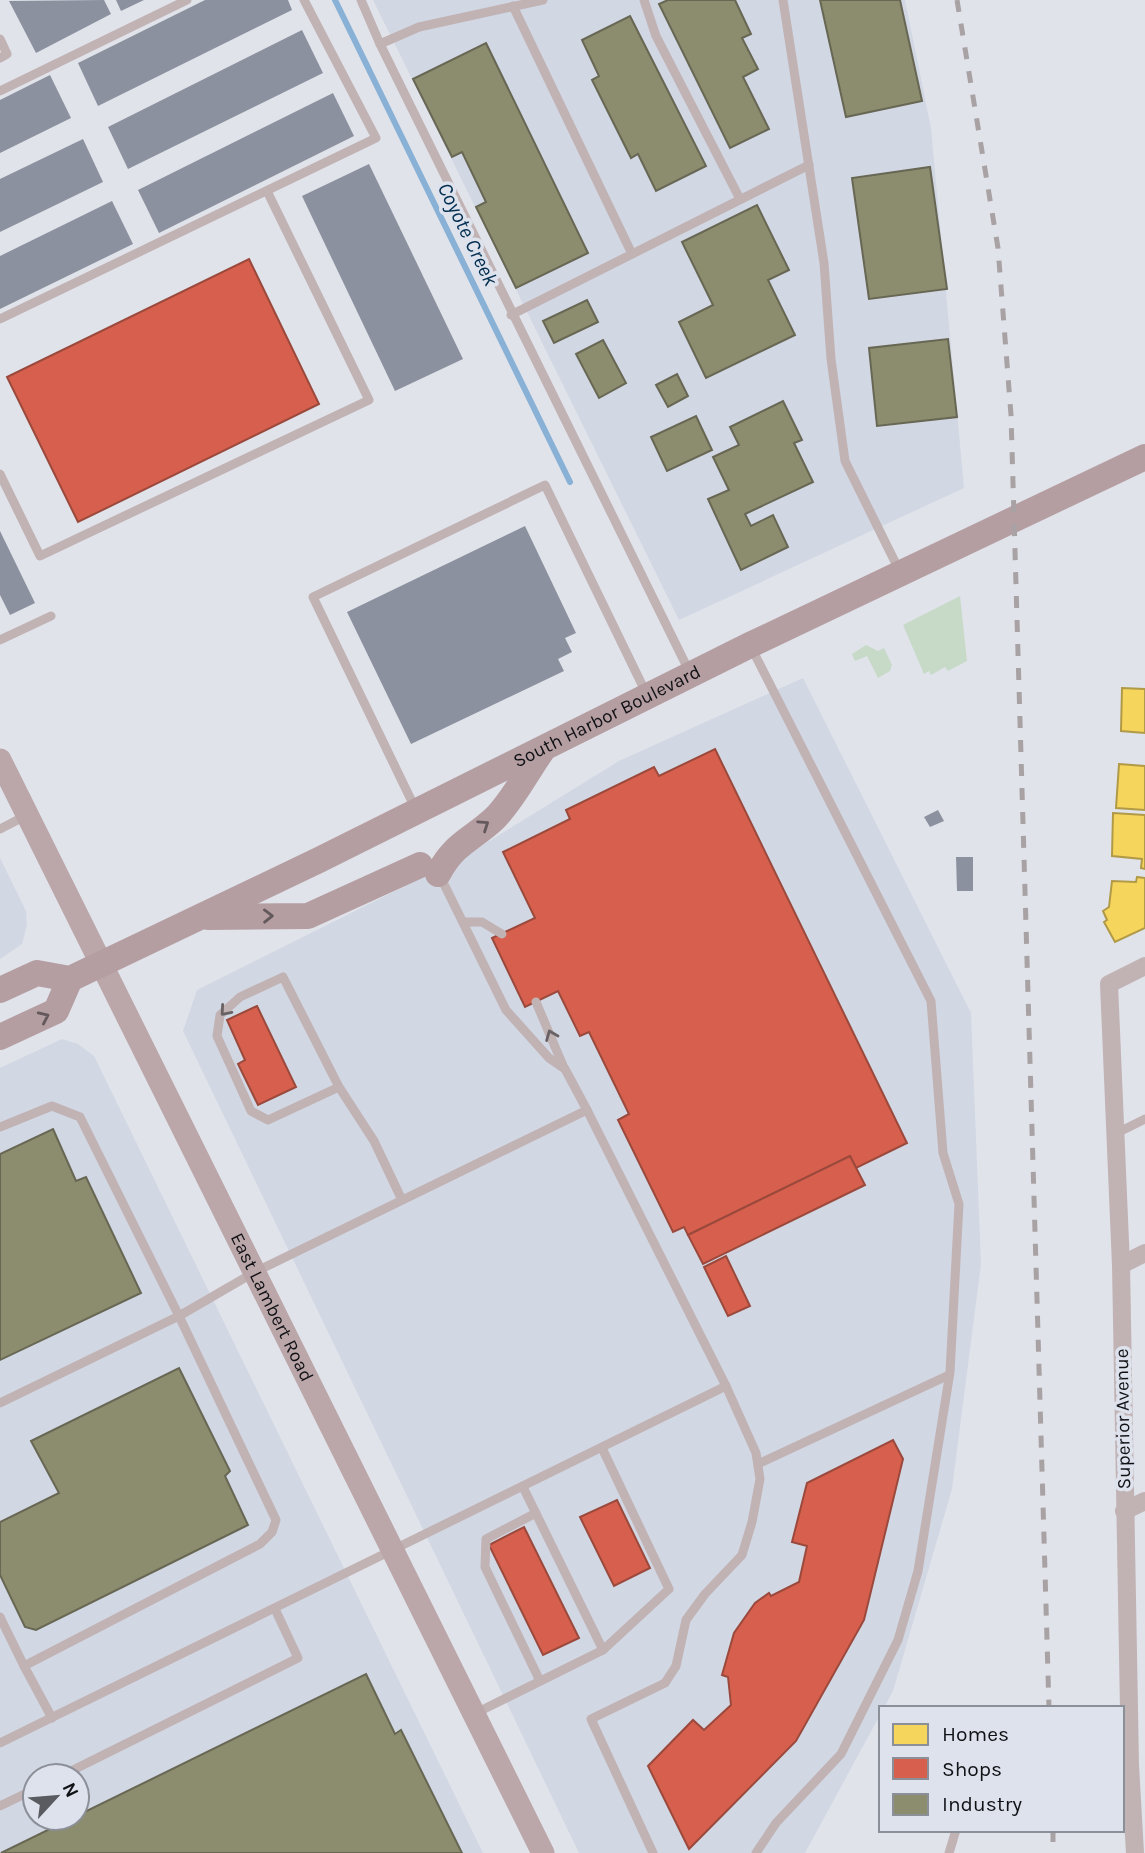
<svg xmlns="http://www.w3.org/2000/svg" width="1145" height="1853" font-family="Karla,sans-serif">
  <rect width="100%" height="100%" fill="#e0e3ea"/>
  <!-- built -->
  <g fill="#d1d7e3" fill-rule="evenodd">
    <path d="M 373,0 L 905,0 L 931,128 L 964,488 L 679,620 Z"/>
    <path d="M 803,678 L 971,1013 L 981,1264 L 952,1489 L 893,1691 L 805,1853 L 579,1853 L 183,1031 L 197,990 L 465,856 L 619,761 Z"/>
    <path d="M 0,858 L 26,911 L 27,925 L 22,944 L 0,959 Z"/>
    <path d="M 62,1039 L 78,1044 L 94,1056 L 483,1853 L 0,1853 L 0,1068 ZM 35,1776 L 77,1776 L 77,1818 L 35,1818 Z"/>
  </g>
  <!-- green -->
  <g fill="#c7dac8">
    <path d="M 960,596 L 967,661 L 948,671 L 945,667 L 931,675 L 929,671 L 924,674 L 903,625 Z"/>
    <path d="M 866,645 L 878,651 L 884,648 L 892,665 L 890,671 L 878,678 L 867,656 L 855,661 L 852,654 Z"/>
  </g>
  <!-- homes -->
  <g fill="#f6d55c" stroke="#b19a47" stroke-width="2">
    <path d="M 1122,688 L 1145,689 L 1145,733 L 1121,731 Z"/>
    <path d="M 1119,764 L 1145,766 L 1145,810 L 1116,808 Z"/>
    <path d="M 1113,813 L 1145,815 L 1145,869 L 1141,868 L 1142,859 L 1112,856 Z"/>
    <path d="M 1137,877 L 1145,878 L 1145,928 L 1115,942 L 1104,922 L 1107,920 L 1103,911 L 1109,907 L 1112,881 L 1136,882 Z"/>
  </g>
  <!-- shops -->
  <g fill="#d6604d" stroke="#9b493c" stroke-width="2">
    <path d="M 249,259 L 319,404 L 78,522 L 7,377 Z"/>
    <path d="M 715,749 L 907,1143 L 856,1168 L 850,1156 L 688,1235 L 684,1227 L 673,1232 L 618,1120 L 629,1114 L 589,1032 L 580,1036 L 558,991 L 525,1007 L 492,938 L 535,918 L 503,852 L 570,819 L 566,810 L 654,767 L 659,776 Z"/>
    <path d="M 257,1006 L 296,1087 L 258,1105 L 238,1064 L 245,1060 L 227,1020 Z"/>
    <path d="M 850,1156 L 865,1185 L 703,1264 L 688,1235 Z"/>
    <path d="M 726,1256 L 750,1306 L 728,1316 L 704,1267 Z"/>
    <path d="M 893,1440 L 903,1459 L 864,1620 L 796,1741 L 689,1849 L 648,1766 L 693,1720 L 704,1730 L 731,1705 L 728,1677 L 722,1675 L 734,1633 L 755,1603 L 769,1593 L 771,1596 L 799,1582 L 807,1546 L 792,1542 L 807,1483 Z"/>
    <path d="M 617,1500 L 650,1568 L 614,1586 L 580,1517 Z"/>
    <path d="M 524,1527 L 579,1638 L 543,1655 L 489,1545 Z"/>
  </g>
  <!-- industry -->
  <g fill="#8c8c6e" stroke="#676754" stroke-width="2">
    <path d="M 668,0 L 735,0 L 751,34 L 742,38 L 758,69 L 743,77 L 769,129 L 730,148 L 659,4 Z"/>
    <path d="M 820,0 L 900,0 L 922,101 L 846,117 Z"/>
    <path d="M 630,16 L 706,166 L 656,191 L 638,154 L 631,158 L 592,80 L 599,76 L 582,40 Z"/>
    <path d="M 486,43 L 588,253 L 516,288 L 476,207 L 486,202 L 462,152 L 452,157 L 413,79 Z"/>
    <path d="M 930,167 L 947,289 L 869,299 L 852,178 Z"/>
    <path d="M 757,205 L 789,270 L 768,280 L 795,335 L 706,378 L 679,322 L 713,305 L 682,242 Z"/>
    <path d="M 587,300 L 598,322 L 554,343 L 543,321 Z"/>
    <path d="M 948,339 L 957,417 L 877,426 L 869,348 Z"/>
    <path d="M 603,340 L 626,383 L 599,398 L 576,354 Z"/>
    <path d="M 677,374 L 688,396 L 668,407 L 656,385 Z"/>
    <path d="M 783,401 L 802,440 L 794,443 L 813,482 L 745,514 L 751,526 L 773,515 L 788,547 L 741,570 L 708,499 L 729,490 L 713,457 L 739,445 L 730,427 Z"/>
    <path d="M 696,416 L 712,450 L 667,471 L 651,437 Z"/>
    <path d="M 53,1129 L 76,1181 L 86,1177 L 141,1293 L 0,1360 L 0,1154 Z"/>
    <path d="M 179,1368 L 230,1471 L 225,1476 L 248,1525 L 36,1630 L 25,1627 L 0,1575 L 0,1522 L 59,1493 L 31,1441 Z"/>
    <path d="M 366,1674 L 395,1734 L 401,1730 L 462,1853 L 1,1853 Z"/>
  </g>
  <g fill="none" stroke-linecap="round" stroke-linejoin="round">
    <!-- stream -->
    <path stroke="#89b1d6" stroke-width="6" d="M 335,0 L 570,482"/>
  </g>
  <!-- building -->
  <g fill="#8c919f">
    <path d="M 104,0 L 111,14 L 36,53 L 9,1 Z"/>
    <path d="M 116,0 L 144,0 L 121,11 Z"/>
    <path d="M 205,0 L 288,0 L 292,10 L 98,106 L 78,63 Z"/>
    <path d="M 302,30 L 323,73 L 128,169 L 108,127 Z"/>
    <path d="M 50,75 L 71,118 L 0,153 L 0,100 Z"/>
    <path d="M 333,93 L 354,136 L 159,233 L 138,190 Z"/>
    <path d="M 83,139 L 103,182 L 0,232 L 0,179 Z"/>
    <path d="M 369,164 L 463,359 L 395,391 L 302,196 Z"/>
    <path d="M 112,201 L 133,244 L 0,309 L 0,256 Z"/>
    <path d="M 525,526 L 576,633 L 565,638 L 572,652 L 558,659 L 564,671 L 411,744 L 347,612 Z"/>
    <path d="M 0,531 L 35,603 L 10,615 L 0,595 Z"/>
    <path d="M 938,810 L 944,821 L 930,827 L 924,817 Z"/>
    <path d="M 956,857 L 973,857 L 973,891 L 957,891 Z"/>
  </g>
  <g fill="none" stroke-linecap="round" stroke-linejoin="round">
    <!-- lane -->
    <g stroke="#c1b2b4" stroke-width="9">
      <path d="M 361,0 L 380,44"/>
      <path d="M 543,0 L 419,27 L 380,44 L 690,673"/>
      <path d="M 644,0 L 656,36 L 740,199"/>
      <path d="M 783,0 L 824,263 L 831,359 L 845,461 L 900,572"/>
      <path d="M 513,6 L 632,254"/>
      <path d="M 0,39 L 7,54 L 0,58"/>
      <path d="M 0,91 L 187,0"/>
      <path d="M 511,315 L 809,165"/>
      <path d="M 0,319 L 376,138 L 304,0"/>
      <path d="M 0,474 L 40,556 L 369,400 L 267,191"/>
      <path d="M 0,640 L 51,616"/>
      <path d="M 751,647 L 931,1001 L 943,1153 L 959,1204 L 950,1372 L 918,1571 L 898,1640 L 841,1754 L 776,1823 L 756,1853"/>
      <path d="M 416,810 L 313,597 L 545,485 L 647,695"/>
      <path d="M 0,829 L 27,815"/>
      <path d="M 440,876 L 506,1010 L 549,1058 L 565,1069 L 587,1110 L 726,1386 L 756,1453 L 760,1479 L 752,1522 L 742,1555 L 705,1594 L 686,1620 L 676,1666 L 665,1683 L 591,1719 L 653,1853"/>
      <path d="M 463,922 L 482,922 L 502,934"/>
      <path d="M 536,1002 L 564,1068"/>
      <path d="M 339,1087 L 268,1120 L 251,1111 L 217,1036 L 220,1015 L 240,997 L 283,977 L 339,1087 L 374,1141 L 402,1200"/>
      <path d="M 0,1127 L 52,1106 L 80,1117 L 179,1316 L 255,1272 L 587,1110"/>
      <path d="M 1115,1134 L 1145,1119"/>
      <path d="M 0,1403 L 179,1316 L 276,1520 L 272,1532 L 260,1544 L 24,1666 L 0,1617"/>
      <path d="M 758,1464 L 949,1375"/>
      <path d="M 523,1487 L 603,1650"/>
      <path d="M 536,1513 L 486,1539 L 485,1567 L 540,1681"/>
      <path d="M 24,1666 L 52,1718"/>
      <path d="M 476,1713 L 603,1650 L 669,1589 L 602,1448"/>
      <path d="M 0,1743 L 726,1386"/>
      <path d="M 61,1776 L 298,1658 L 275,1609"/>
      <path d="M 0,1806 L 35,1789"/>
      <path d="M 949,1853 L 956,1830"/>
    </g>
    <!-- street -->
    <g stroke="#c1b2b4" stroke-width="18">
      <path d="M 1121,1265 L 1145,1253"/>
      <path d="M 1124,1511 L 1145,1501"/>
      <path d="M 1135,1853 L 1130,1765 L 1121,1265 L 1109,984 L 1145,966"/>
    </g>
    <!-- secondary -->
    <path stroke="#bba7a9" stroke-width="23" id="s1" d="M 0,760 L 543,1853"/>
    <!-- primary -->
    <g stroke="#b59ea2" stroke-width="26">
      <path d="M 438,874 C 455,842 472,840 495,818 C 513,800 527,772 542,751"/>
      <path d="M 208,917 L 308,916 L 420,865"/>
      <path id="s2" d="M 0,990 L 37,973 L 70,979 L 319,860 L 750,645 L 1145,457"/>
      <path d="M 0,1037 L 56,1011 L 70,979"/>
    </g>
    <!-- rail -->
    <g stroke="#a9a2a4" stroke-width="5" stroke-dasharray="12 12" stroke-linecap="butt">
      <path d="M 957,0 L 998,248 L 1011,415 L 1049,1708"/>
      <path d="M 1053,1830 L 1053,1853"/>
    </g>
  </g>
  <!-- one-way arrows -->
  <defs><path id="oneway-chevron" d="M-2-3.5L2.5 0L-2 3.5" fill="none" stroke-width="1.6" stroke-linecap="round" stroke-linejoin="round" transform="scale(1.75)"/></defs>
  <g stroke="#63585c">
    <use href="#oneway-chevron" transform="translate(484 825) rotate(-34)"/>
    <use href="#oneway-chevron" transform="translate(268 916) rotate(-1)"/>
    <use href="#oneway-chevron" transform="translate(44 1017) rotate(-25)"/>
  </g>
  <g stroke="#696265">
    <use href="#oneway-chevron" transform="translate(225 1011) rotate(131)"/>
    <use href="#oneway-chevron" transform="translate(551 1035) rotate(-112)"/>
  </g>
  <g text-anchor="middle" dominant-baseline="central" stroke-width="7" stroke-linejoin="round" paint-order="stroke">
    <!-- street labels -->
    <g font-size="19" fill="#111216" stroke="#dde2ed">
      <text stroke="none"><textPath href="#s2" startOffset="672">South Harbor Boulevard</textPath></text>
      <text stroke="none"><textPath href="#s1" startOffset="611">East Lambert Road</textPath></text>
      <text transform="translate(1123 1419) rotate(-91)">Superior Avenue</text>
    </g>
    <!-- water labels -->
    <g font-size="21" font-style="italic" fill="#022d4e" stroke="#dde2ed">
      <text transform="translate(468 234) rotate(64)">Coyote Creek</text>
    </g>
  </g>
  <!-- legend -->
  <rect x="879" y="1706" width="245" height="126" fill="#dde2ed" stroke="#8b8f97" stroke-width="2"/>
  <rect x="893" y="1724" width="35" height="21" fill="#f6d55c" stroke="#8b8f97" stroke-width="2"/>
  <text x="942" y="1741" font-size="21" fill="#111216">Homes</text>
  <rect x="893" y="1758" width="35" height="21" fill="#d6604d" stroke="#8b8f97" stroke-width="2"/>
  <text x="942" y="1776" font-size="21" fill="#111216">Shops</text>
  <rect x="893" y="1794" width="35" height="21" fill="#8c8c6e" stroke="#8b8f97" stroke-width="2"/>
  <text x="942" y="1811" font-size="21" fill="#111216">Industry</text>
  <!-- north arrow -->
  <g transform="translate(56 1797) rotate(64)"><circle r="33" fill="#dde2ed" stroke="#8b8f97" stroke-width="2"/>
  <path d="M0-5L12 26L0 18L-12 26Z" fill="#595b60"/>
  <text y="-10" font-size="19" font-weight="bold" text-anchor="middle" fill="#111216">N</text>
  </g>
</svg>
